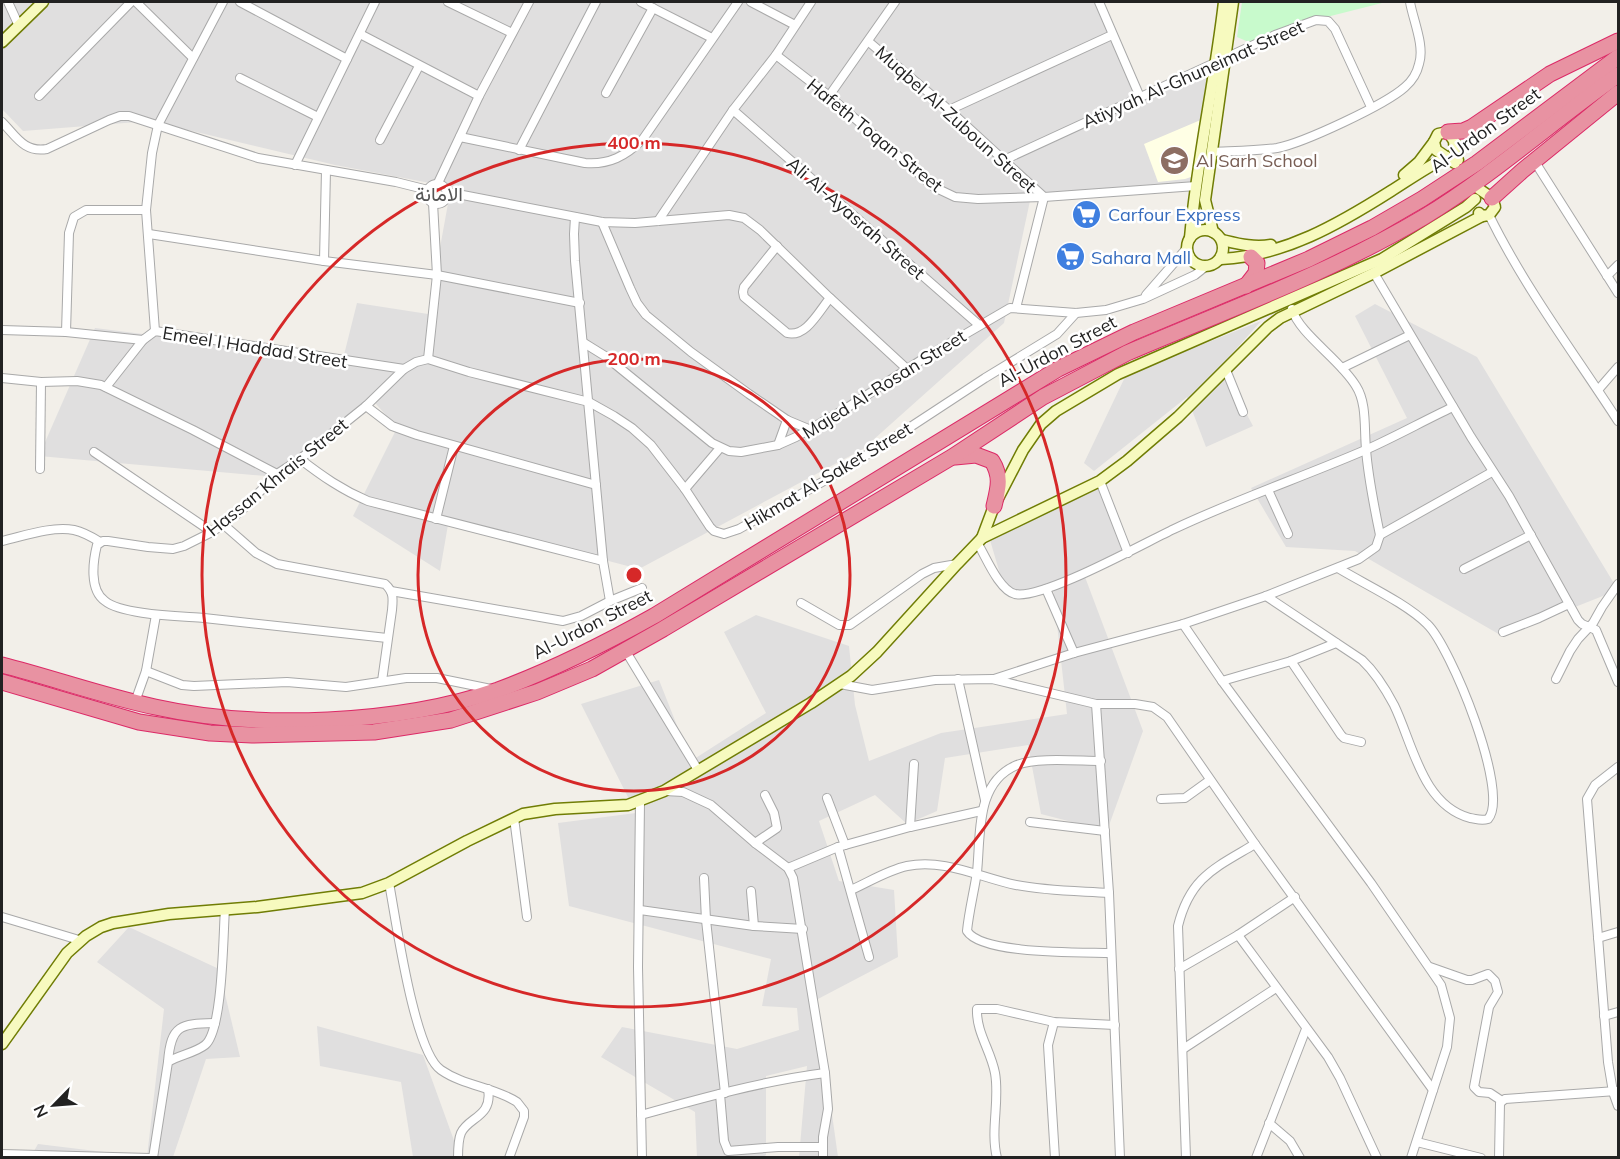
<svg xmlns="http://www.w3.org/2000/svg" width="1620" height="1159" font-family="Mulish,Vazirmatn,sans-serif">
  <rect width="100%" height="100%" fill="#f2efe9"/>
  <!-- residential -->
  <g fill="#e0dfdf">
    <path d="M 2,2 L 1098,2 L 1138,98 L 1214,68 L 1206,185 L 1031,196 L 1004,323 L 863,449 L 639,569 L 449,519 L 440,571 L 353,516 L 397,428 L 370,397 L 277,477 L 39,456 L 95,328 L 343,359 L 357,303 L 428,314 L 451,187 L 335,165 L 150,121 L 23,131 L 2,109 Z"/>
    <path d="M 1375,304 L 1477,357 L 1618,590 L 1502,636 L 1355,551 L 1286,547 L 1251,488 L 1407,418 L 1355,316 Z"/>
    <path d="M 1261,321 L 1221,366 L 1253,426 L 1206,447 L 1187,397 L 1094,471 L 1084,463 L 1126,375 Z"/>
    <path d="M 1096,479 L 1123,551 L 1082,569 L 1143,731 L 1107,831 L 1041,814 L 1028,745 L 945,758 L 937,811 L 907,824 L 875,795 L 819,821 L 839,881 L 894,890 L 898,957 L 816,1000 L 838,1157 L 799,1157 L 807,1066 L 766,1076 L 766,1155 L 762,1158 L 697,1158 L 695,1112 L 601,1057 L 622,1027 L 737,1049 L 799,1030 L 797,1008 L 762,1006 L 771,959 L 569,906 L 558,823 L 636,813 L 581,704 L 659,680 L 691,761 L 766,713 L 724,632 L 756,615 L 849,646 L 855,705 L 869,761 L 941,733 L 1067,714 L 1053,588 L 1005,591 L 990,540 Z"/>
    <path d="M 129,927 L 219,969 L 240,1057 L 206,1059 L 173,1157 L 147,1157 L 164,1009 L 97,962 Z"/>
    <path d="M 317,1026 L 423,1055 L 460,1157 L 413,1157 L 401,1082 L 320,1066 Z"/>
    <path d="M 38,1144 L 145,1157 L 30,1158 Z"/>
  </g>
  <!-- education -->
  <path fill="#ffffe5" d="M 1203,119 L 1197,175 L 1185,179 L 1158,182 L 1144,144 Z"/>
  <!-- park -->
  <path fill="#c8facc" d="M 1242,2 L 1386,2 L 1307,22 L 1251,43 L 1237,37 Z"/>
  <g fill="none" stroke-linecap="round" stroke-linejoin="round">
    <defs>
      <g id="street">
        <path d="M 8,2 L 19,26"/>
        <path d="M 136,2 L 193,58"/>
        <path d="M 240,2 L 347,59"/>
        <path d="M 448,2 L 512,33"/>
        <path d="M 641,2 L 712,38"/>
        <path d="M 751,2 L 795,25"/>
        <path d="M 1099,2 L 1140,97"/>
        <path d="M 360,34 L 479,96"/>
        <path d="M 869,42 L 949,110 L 1044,197"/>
        <path d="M 776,55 L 829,96 L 934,187 L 955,197 L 978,199 L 1044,197 L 1196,186"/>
        <path d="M 240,78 L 318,117"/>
        <path d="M 606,93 L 653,8"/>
        <path d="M 39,96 L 131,2"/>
        <path d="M 829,96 L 895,2"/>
        <path d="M 733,110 L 979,325"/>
        <path d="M 949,110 L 1112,35"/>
        <path d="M 2,122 C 16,136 24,153 47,149 L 109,120 L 120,116 L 129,116 L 258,158 L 396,182 L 428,190"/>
        <path d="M 460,137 L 585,163 C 609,165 626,156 643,139 L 738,2"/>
        <path d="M 380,140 L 419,66"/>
        <path d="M 519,150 L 596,2"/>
        <path d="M 1212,152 C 1233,151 1256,151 1277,148 C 1303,143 1385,105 1405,87 C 1412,81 1417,73 1419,64 C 1425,46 1413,20 1410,2"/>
        <path d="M 1004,160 L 1275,35 L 1316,20 L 1328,21 L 1335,29 L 1371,107"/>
        <path d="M 1535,162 L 1618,293"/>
        <path d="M 295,165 L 375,2"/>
        <path d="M 438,183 L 479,96 L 529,2"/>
        <circle cx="437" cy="194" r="10"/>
        <path d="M 447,192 L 602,222 L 635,223 L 729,215 L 744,218 L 760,230 L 830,298 L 907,369"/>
        <path d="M 1489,215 C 1525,288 1574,353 1618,421"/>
        <path d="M 575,217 L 574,234 L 575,261 L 603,561 L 610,601"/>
        <path d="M 658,221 L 733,110 L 776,55 L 811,2"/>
        <path d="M 602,222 L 630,288 L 637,303 L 646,315 L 691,352 L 749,394 L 787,420 L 811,430"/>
        <path d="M 149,234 L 324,261 L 437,275 L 580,303"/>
        <path d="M 777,246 L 744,287 L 743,292 L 744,297 L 787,333 C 806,338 819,311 830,298"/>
        <path d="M 324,261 L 326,170"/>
        <path d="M 1374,273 L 1471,437 L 1509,496 L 1578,620 L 1582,624 L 1596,630 L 1618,682"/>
        <path d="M 1607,276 L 1618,265"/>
        <path d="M 1146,295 L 1187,248"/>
        <path d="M 1016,308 L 1044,197"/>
        <path d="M 2,330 L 66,332 L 143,340 L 155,331 L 404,369"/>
        <path d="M 155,331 L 146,210 L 152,153 L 158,125 L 223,2"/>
        <path d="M 66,332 L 69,233 L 74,217 L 86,210 L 146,210"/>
        <path d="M 584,343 L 605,356 L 712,443 L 729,451 L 741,452 L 778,445 L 796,437 L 845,409 L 926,357 L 1010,308 L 1076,313 L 1106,310 L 1143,299 L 1195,275 L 1205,267"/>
        <path d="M 428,359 L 437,275 L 433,203"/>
        <path d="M 1342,368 L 1410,335"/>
        <path d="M 1226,370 L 1243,412"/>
        <path d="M 2,378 L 41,382 L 77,381 L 101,385 L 193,430 L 277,474"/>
        <path d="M 106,387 L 143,340"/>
        <path d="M 1598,390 L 1618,367"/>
        <path d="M 366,406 L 392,426 L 417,435 L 596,485"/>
        <path d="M 778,445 L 787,420"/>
        <path d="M 94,452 L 212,532"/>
        <path d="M 300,459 C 322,476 342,490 368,501 L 603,561"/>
        <path d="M 40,469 L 41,382"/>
        <path d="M 1100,481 L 1128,553"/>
        <path d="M 685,489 L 720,448"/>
        <path d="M 1268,490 L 1288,534"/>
        <path d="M 436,519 L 454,446"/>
        <path d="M 224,525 L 256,553 L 277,564 L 385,584 C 394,592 393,599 392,610 L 382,681"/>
        <path d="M 1380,535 L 1492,472"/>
        <path d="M 2,541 C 24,536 51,526 74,530 C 83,532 92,537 100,542"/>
        <path d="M 978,544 C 986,557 999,590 1015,594 C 1042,600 1144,543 1174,529 C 1235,500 1300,478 1363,451 C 1393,438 1423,421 1453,407"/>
        <path d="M 1464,569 L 1531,535"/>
        <path d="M 1046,589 L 1074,653"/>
        <path d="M 391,591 L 563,621 L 581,616 L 610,601 L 642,588"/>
        <path d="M 1266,596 L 1362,660 C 1376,673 1385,688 1394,705 C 1413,744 1422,805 1470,818 C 1477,819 1481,821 1488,819 C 1511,794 1450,645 1427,624 C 1406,603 1364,584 1338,568"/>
        <path d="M 801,603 L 839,625 L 850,625 L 922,574 L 934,568 L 957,564"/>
        <path d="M 1183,624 L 1222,681 L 1371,883 L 1441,985 L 1450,1018 L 1447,1047 L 1411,1158"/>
        <path d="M 1503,632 L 1539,618 L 1569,604"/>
        <path d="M 387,638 C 326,631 265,625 204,618 C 181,616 122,615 105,601 C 89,590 93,561 97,545 L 103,541 L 108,541 L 148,547 L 173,549 L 184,546 L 212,532 L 240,512 L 277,474 L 300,459 L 366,406 L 404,369 L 416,362 L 428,359 L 469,372 L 589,402 L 614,416 L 632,428 L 651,445 L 685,489 L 710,527 L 714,531 L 724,534 L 739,529 L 831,477 L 889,441 L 985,378 L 1057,334 L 1076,313"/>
        <path d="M 625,650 L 698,770"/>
        <path d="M 1291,661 L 1341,735 L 1344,738 L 1361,742"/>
        <path d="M 146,671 L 182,685 L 194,686 L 287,682 L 346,687 L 406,678 L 437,678 L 491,689"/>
        <path d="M 958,679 L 985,800"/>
        <path d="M 994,679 L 1074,653 L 1183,624 L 1266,596 L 1359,559 L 1376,547 L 1380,535 C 1374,506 1368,477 1366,449 C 1364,428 1367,403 1356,386 C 1341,360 1299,334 1292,309"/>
        <path d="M 1556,679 L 1570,651 L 1578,639 L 1593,623 L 1602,607 L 1618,584"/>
        <path d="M 1222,681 L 1291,661 L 1336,643"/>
        <path d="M 840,684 L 872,690 L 935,680 L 992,679 L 1096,704 L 1135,704 L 1153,707 L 1167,717 L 1255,844 L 1433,1090"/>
        <path d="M 135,702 L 146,671 L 156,615"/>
        <path d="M 1096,704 L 1109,893 L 1120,1158"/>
        <path d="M 1101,761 C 1078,761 1037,757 1017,765 C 975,782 981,835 977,872 C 974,892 969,911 967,931 C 982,955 1083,952 1111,953"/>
        <path d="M 1618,767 L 1595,785 L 1587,799 L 1608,1062 L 1613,1092 L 1618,1106"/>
        <path d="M 665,791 L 683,792 L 711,805 L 755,843 L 788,868 L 793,878 L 825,1073 L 828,1109 L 823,1137 L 823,1158"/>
        <path d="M 827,798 L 845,845"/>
        <path d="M 1161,799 L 1185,798 L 1210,780"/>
        <path d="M 640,802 L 638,967 L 642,1158"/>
        <path d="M 514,818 L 527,917"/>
        <path d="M 1030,822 L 1105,831"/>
        <path d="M 910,827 L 914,764"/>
        <path d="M 755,843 L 777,828 L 774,813 L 765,795"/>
        <path d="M 838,847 L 869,957"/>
        <path d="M 788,868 L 838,847 L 910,827 L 981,811"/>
        <path d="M 704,878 L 706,920 L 725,1093"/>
        <path d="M 389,883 C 396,919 414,1052 441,1070 C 464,1086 494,1087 517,1102 L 524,1111 L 524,1117 L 509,1158"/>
        <path d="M 851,890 C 869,882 888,870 907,866 C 944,858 981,878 1016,885 C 1046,891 1078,891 1109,893"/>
        <path d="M 751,891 L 754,926"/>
        <path d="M 640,910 L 754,926 L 803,929"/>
        <path d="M 2,917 L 79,940"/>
        <path d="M 1238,935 L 1328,1057 L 1340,1078 L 1377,1158"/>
        <path d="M 1598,938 L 1618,932"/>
        <path d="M 1430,967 L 1467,980 L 1472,980 L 1488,974 L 1495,981 L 1498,992 L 1489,1007 L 1474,1087 L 1479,1092 L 1490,1093 L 1502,1101"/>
        <path d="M 1179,969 L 1238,935 L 1295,897"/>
        <path d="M 1604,1016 L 1618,1012"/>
        <path d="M 1054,1022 L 1048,1045 L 1055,1158"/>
        <path d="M 1183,1049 L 1276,988"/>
        <path d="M 168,1062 C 171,1024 181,1024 215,1023"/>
        <path d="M 720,1094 L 724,1141 L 728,1151 L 778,1147 L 823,1147"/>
        <path d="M 641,1115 C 702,1098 763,1081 825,1073"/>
        <path d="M 1269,1123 L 1290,1141 L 1300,1158"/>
        <path d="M 1417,1142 L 1481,1158"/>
        <path d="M 2,1154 L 150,1158"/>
        <path d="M 153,1158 L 168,1062 C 179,1055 195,1053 205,1045 C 223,1031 223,935 225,909"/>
        <path d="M 458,1158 C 458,1150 458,1140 461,1133 C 468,1117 493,1117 488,1089"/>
        <path d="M 997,1158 C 990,1130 1000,1101 995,1073 C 991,1051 976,1032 977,1009 L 997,1009 L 1054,1022 L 1115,1025"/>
        <path d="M 1186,1158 L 1178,926 C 1190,877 1215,868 1255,844"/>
        <path d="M 1256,1158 L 1306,1029"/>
        <path d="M 1499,1158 L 1500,1103 L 1505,1099 L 1616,1091"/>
      </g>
      <g id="secondary">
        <path d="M 2,42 L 43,2"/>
        <path d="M 1455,163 L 1436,150 L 1434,142 L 1438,134 L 1448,132 L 1454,141 L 1455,153 L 1458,160"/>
        <path d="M 1404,175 L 1419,162 L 1434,142"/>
        <path d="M 1479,213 L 1482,216 L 1489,215 L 1495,207 L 1492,198 L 1479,189"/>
        <circle cx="1205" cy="248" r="18"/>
        <path d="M 1213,232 L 1205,200 L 1233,2"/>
        <path d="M 1190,238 C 1197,159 1215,81 1224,2"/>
        <path d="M 1222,240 C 1239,244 1254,248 1271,245"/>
        <path d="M 1221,259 C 1284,256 1339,224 1391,191 C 1410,179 1427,167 1447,157"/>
        <path d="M 982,538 L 994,506 L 1023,450 L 1041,424 L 1056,411 L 1118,374 L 1382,259 L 1466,207 L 1475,199"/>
        <path d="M 2,1044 L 67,953 L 86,936 L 101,927 L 113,923 L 169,914 L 257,907 L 362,893 L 389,883 L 467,841 L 523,814 L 555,809 L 628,805 L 664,791 L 811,703 L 851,676 L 877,652 L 957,564 L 982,538 L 1100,481 L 1127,461 L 1178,417 L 1268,327 L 1280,318 L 1374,273 L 1482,216"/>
      </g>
      <g id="highway">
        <path d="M 1448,132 L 1463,131 L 1472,127 L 1550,74 L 1618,41"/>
        <path d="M 1492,198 L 1522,171 L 1618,93"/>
        <path d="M 1246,286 L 1256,273 L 1257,263 L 1251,257"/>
        <path d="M 955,457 L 976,455 L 992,461 C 1002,477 998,489 994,506"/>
        <path d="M 2,665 C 53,678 103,696 155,707 C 258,730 399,724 498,690 C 552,670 604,644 654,616 L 1058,369 L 1134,332 L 1309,259 L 1372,228 L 1422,199 L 1477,163 L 1618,57"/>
        <path d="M 2,682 L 139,722 L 210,733 L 252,735 L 374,732 L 451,720 L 537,692 L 592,669 L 663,629 L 952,457 L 1043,397 L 1127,353 C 1227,310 1330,273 1424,217 C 1493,175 1553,121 1618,75"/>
      </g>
    </defs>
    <!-- street casing -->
    <use href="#street" stroke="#a9a9a9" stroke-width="10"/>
    <!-- secondary casing -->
    <use href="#secondary" stroke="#707d05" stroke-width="13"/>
    <!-- highway casing -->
    <use href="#highway" stroke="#dc2a67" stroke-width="17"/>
    <!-- street -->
    <use href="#street" stroke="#fff" stroke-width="8"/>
    <!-- secondary -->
    <use href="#secondary" stroke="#f7fabf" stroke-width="10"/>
    <!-- highway -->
    <use href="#highway" stroke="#e892a2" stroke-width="15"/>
  </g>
  <!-- distance rings -->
  <g fill="none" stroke="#d62828" stroke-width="3">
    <circle cx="634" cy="575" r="216"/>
    <circle cx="634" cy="575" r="432"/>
  </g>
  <!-- icons -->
  <defs>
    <symbol id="school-disc" viewBox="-11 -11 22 22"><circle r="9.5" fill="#8d6e63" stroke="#fff"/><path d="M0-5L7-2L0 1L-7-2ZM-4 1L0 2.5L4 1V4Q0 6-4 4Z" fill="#fff"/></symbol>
    <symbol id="supermarket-disc" viewBox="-11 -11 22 22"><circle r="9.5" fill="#3f7fe0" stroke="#fff"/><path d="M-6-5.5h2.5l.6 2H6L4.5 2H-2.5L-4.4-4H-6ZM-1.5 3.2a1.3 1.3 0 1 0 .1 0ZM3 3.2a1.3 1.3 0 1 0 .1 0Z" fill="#fff"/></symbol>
  </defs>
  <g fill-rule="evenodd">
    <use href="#school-disc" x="1158" y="144" width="33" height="33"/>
    <use href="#supermarket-disc" x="1070" y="198" width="33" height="33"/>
    <use href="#supermarket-disc" x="1054" y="240" width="33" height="33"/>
  </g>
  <g text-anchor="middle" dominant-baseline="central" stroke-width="5" stroke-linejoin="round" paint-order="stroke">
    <!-- street labels -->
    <g font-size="18" fill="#222" stroke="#fff">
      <text transform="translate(1193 74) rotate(-24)">Atiyyah Al-Ghuneimat Street</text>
      <text transform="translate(956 119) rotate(42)">Muqbel Al-Zuboun Street</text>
      <text transform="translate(1485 130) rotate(-36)">Al-Urdon Street</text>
      <text transform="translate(875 135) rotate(39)">Hafeth Toqan Street</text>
      <text transform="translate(856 218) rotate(41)">Ali Al-Ayasrah Street</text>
      <text transform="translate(255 347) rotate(9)">Emeel I Haddad Street</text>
      <text transform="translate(1057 351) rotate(-28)">Al-Urdon Street</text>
      <text transform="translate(884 384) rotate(-32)">Majed Al-Rosan Street</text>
      <text transform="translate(828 476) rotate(-31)">Hikmat Al-Saket Street</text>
      <text transform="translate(277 477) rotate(-39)">Hassan Khrais Street</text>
      <text transform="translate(592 624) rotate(-27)">Al-Urdon Street</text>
    </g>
    <!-- education labels -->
    <g font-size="18" fill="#785e54" stroke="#fff" text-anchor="start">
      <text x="1196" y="160">Al Sarh School</text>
    </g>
    <!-- shop labels -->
    <g font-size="18" fill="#366cbe" stroke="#fff" text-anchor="start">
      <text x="1108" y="214">Carfour Express</text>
      <text x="1091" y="257">Sahara Mall</text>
    </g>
    <!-- neighbourhood labels -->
    <g font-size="20" fill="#555" stroke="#fff">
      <text x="439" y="193">الامانة</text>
    </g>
  </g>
  <circle cx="634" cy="575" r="9" fill="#d62828" stroke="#fff" stroke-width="3"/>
  <g font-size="18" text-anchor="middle" font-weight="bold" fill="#d62828" stroke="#fff" stroke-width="5" stroke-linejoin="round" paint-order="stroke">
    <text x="634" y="149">400 m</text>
    <text x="634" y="365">200 m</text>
  </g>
  <!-- border -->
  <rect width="1620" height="1159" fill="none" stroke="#222222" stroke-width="6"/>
  <!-- north arrow -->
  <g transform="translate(54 1105) rotate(245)" stroke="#ffffff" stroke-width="4.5" paint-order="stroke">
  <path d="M0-4.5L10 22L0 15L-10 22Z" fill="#222222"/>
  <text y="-9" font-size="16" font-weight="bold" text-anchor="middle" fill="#222222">N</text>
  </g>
</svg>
